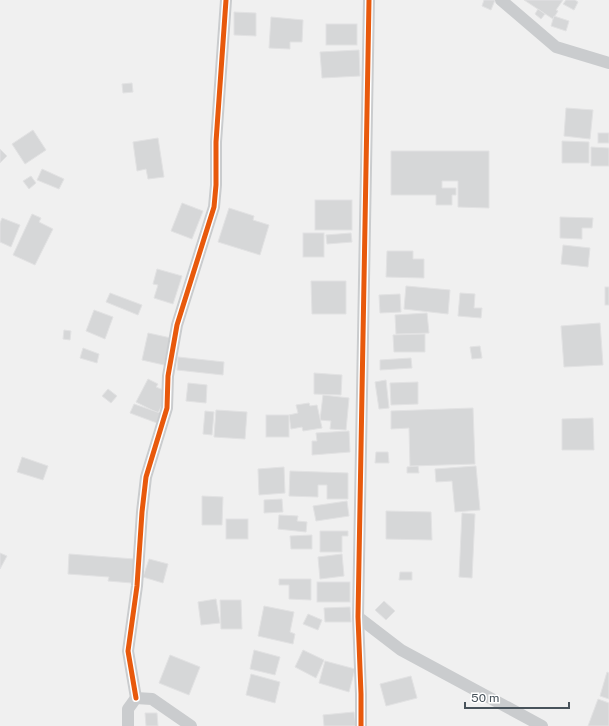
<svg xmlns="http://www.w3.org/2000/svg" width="609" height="726" font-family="'Public Sans',sans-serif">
  <rect width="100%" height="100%" fill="#f0f0f0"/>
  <!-- building -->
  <g fill="#d6d7d8" stroke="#e2e2e3">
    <path d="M 484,0 L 495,0 L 491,10 L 482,6 Z"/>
    <path d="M 524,0 L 563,0 L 556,10 L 558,11 L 553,19 Z"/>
    <path d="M 566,0 L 575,0 L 578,2 L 574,10 L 563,4 Z"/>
    <path d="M 538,9 L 545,14 L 541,19 L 535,14 Z"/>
    <path d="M 234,12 L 256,13 L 256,36 L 234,35 Z"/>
    <path d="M 554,16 L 569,21 L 566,31 L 551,26 Z"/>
    <path d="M 271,17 L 303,20 L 302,42 L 290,42 L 290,49 L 269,48 Z"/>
    <rect x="326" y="24" width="31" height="21"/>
    <path d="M 359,50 L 360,76 L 322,78 L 320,52 Z"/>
    <path d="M 132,83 L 133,92 L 123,93 L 122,84 Z"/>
    <path d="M 566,108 L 593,110 L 590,139 L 564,136 Z"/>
    <path d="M 33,130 L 46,150 L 25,164 L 12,144 Z"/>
    <rect x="598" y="133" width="11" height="10"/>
    <path d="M 158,138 L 164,177 L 148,179 L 146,169 L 137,171 L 133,142 Z"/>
    <path d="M 562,141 L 589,142 L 589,163 L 562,163 Z"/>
    <path d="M 591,147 L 609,148 L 609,166 L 591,166 Z"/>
    <path d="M 0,149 L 7,156 L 0,163 Z"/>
    <path d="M 391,151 L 489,151 L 489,208 L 458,207 L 458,181 L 442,181 L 442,188 L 456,188 L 456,195 L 452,195 L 452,205 L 436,205 L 436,195 L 391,195 Z"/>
    <path d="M 42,169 L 64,179 L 59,189 L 37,180 Z"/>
    <path d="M 31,176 L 36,183 L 29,189 L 23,181 Z"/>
    <rect x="315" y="200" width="37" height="30"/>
    <path d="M 182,203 L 203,211 L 192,239 L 171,231 Z"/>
    <path d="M 229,208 L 254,216 L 253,220 L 269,225 L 260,255 L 218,242 Z"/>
    <path d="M 32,214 L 41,218 L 39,222 L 53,229 L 35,265 L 13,255 Z"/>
    <path d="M 560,217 L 593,218 L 592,228 L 582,228 L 582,239 L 560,238 Z"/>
    <path d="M 2,218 L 20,225 L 11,247 L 0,242 L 0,223 Z"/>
    <rect x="303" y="233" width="21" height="24"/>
    <path d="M 351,233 L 352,242 L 327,244 L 326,235 Z"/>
    <path d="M 563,245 L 590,248 L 588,267 L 561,264 Z"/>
    <path d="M 387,251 L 413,251 L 413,259 L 424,259 L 424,278 L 386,277 Z"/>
    <path d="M 157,269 L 182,276 L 173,304 L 154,298 L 158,285 L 153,284 Z"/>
    <path d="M 311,281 L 346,281 L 346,314 L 312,314 Z"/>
    <path d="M 406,286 L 450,290 L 448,314 L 404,309 Z"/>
    <rect x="605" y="287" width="4" height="18"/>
    <path d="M 110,293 L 142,305 L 138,315 L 106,302 Z"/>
    <path d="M 460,293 L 475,294 L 474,308 L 482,308 L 481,318 L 458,316 Z"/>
    <path d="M 400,294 L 401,312 L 380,313 L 379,295 Z"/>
    <path d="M 94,310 L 113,317 L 105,339 L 86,331 Z"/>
    <path d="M 427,313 L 429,333 L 396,334 L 395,315 Z"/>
    <path d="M 600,323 L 603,365 L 564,367 L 561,326 Z"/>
    <path d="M 64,330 L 71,331 L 70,340 L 63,339 Z"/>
    <path d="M 148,333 L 171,338 L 164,365 L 142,360 Z"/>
    <path d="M 425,334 L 425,352 L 394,352 L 393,335 Z"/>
    <path d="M 480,346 L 482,358 L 472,359 L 470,347 Z"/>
    <path d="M 83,348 L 99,354 L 97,363 L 80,358 Z"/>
    <path d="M 178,357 L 224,362 L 223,375 L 177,370 Z"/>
    <path d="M 411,358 L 412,368 L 380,370 L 380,360 Z"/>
    <path d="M 314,373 L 342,375 L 341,395 L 314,394 Z"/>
    <path d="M 148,379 L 158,384 L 156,387 L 168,392 L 158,413 L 136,402 Z"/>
    <path d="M 386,380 L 389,408 L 379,409 L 375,382 Z"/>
    <path d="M 418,382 L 418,404 L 391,405 L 390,383 Z"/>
    <path d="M 188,383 L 207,385 L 206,403 L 186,401 Z"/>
    <path d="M 108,389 L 117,396 L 111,403 L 102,396 Z"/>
    <path d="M 323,395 L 349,398 L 346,430 L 330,429 L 331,421 L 320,420 Z"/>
    <path d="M 309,403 L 310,406 L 317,405 L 322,428 L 303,431 L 302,427 L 291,429 L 289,415 L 298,413 L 296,405 Z"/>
    <path d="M 134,404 L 160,413 L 157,423 L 130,413 Z"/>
    <path d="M 473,408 L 475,464 L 410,466 L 409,428 L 391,429 L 391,411 Z"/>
    <path d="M 216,410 L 247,412 L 245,439 L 214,437 Z"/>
    <path d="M 205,411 L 214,412 L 212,435 L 203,434 Z"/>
    <rect x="266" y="415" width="23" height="22"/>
    <path d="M 593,418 L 594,450 L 562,450 L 562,419 Z"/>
    <path d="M 349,431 L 350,452 L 312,455 L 312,441 L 317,441 L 316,433 Z"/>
    <path d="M 376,452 L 388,452 L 389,463 L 375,463 Z"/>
    <path d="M 22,457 L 48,466 L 43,480 L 17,472 Z"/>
    <path d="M 418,466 L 419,473 L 407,473 L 407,467 Z"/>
    <path d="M 476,466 L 480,510 L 455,512 L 452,481 L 436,482 L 435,469 Z"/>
    <path d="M 284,467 L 285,493 L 259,495 L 258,469 Z"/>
    <path d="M 290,471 L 348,473 L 348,499 L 327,499 L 327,485 L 318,485 L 318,497 L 289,496 Z"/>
    <path d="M 202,496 L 223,497 L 222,525 L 202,525 Z"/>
    <path d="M 282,499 L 283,512 L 264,513 L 264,500 Z"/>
    <path d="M 347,501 L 349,516 L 316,521 L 313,506 Z"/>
    <path d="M 386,511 L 431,512 L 432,540 L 386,539 Z"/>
    <path d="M 462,513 L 475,514 L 472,578 L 459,577 Z"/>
    <path d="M 279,515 L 298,516 L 297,521 L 307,522 L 306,532 L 278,529 Z"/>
    <rect x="226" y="519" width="22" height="20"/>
    <path d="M 320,531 L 348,531 L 348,536 L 342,536 L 342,552 L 320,552 Z"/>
    <path d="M 312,535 L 312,549 L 291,549 L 290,536 Z"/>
    <path d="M 0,553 L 7,556 L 0,569 Z"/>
    <path d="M 69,554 L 134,559 L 132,583 L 108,581 L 109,577 L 68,574 Z"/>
    <path d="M 342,554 L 344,576 L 320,579 L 318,557 Z"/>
    <path d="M 149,559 L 168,564 L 163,583 L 143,577 Z"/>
    <path d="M 400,572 L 412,572 L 412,580 L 399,580 Z"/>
    <path d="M 279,579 L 311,579 L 311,600 L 289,599 L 289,585 L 279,585 Z"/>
    <rect x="317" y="582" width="33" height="20"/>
    <path d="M 216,599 L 220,623 L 201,625 L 198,602 Z"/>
    <path d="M 220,600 L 241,600 L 242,629 L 221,629 Z"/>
    <path d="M 384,601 L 395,611 L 386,620 L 375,610 Z"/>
    <path d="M 264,606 L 294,612 L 290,632 L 295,634 L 293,644 L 258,636 Z"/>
    <path d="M 350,607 L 351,622 L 325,622 L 324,608 Z"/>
    <path d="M 308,614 L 322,620 L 318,630 L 303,624 Z"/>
    <path d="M 254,650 L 280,657 L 275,675 L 250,669 Z"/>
    <path d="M 303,650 L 324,660 L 316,678 L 295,667 Z"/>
    <path d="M 170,655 L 200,667 L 189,695 L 159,683 Z"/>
    <path d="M 325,661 L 355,669 L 349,692 L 319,683 Z"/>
    <path d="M 607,672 L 609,673 L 609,699 L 600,696 Z"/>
    <path d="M 251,674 L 280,682 L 275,703 L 246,695 Z"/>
    <path d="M 411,676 L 417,698 L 386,706 L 380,684 Z"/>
    <path d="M 598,699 L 609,703 L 609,726 L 588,726 Z"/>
    <path d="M 354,712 L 356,726 L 324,726 L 323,715 Z"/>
    <path d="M 145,713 L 157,713 L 158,726 L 146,726 Z"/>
  </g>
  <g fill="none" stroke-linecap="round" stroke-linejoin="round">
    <!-- street -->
    <g stroke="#caccce" stroke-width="12">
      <path d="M 501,0 L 556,47 L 609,63"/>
      <path d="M 358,617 L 401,650 L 542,726"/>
      <path d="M 136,698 L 128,651 L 137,586 L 142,512 L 146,477 L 167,408 L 168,376 L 177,325 L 214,207 L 216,185 L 216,142 L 226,0"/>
      <path d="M 128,726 L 128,709 L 136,698 L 152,699 L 191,726"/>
      <path d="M 361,726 L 361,694 L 358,617 L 369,0"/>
    </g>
    <defs>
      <g id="cycleway">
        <path d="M 136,698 L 128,651 L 137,586 L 142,512 L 146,477 L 167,408 L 168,376 L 177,325 L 214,207 L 216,185 L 216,142 L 226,0"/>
        <path d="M 361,726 L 361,694 L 358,617 L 369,0"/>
      </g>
    </defs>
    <!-- cycleway casing -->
    <use href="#cycleway" stroke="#fff" stroke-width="8"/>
    <!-- cycleway -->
    <use href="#cycleway" stroke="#e8590c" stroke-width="5"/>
  </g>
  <!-- scale -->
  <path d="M465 702v6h104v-6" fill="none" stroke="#48535b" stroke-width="2"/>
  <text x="471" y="702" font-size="12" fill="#48535b" stroke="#ffffff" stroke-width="3" paint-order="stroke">50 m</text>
</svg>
